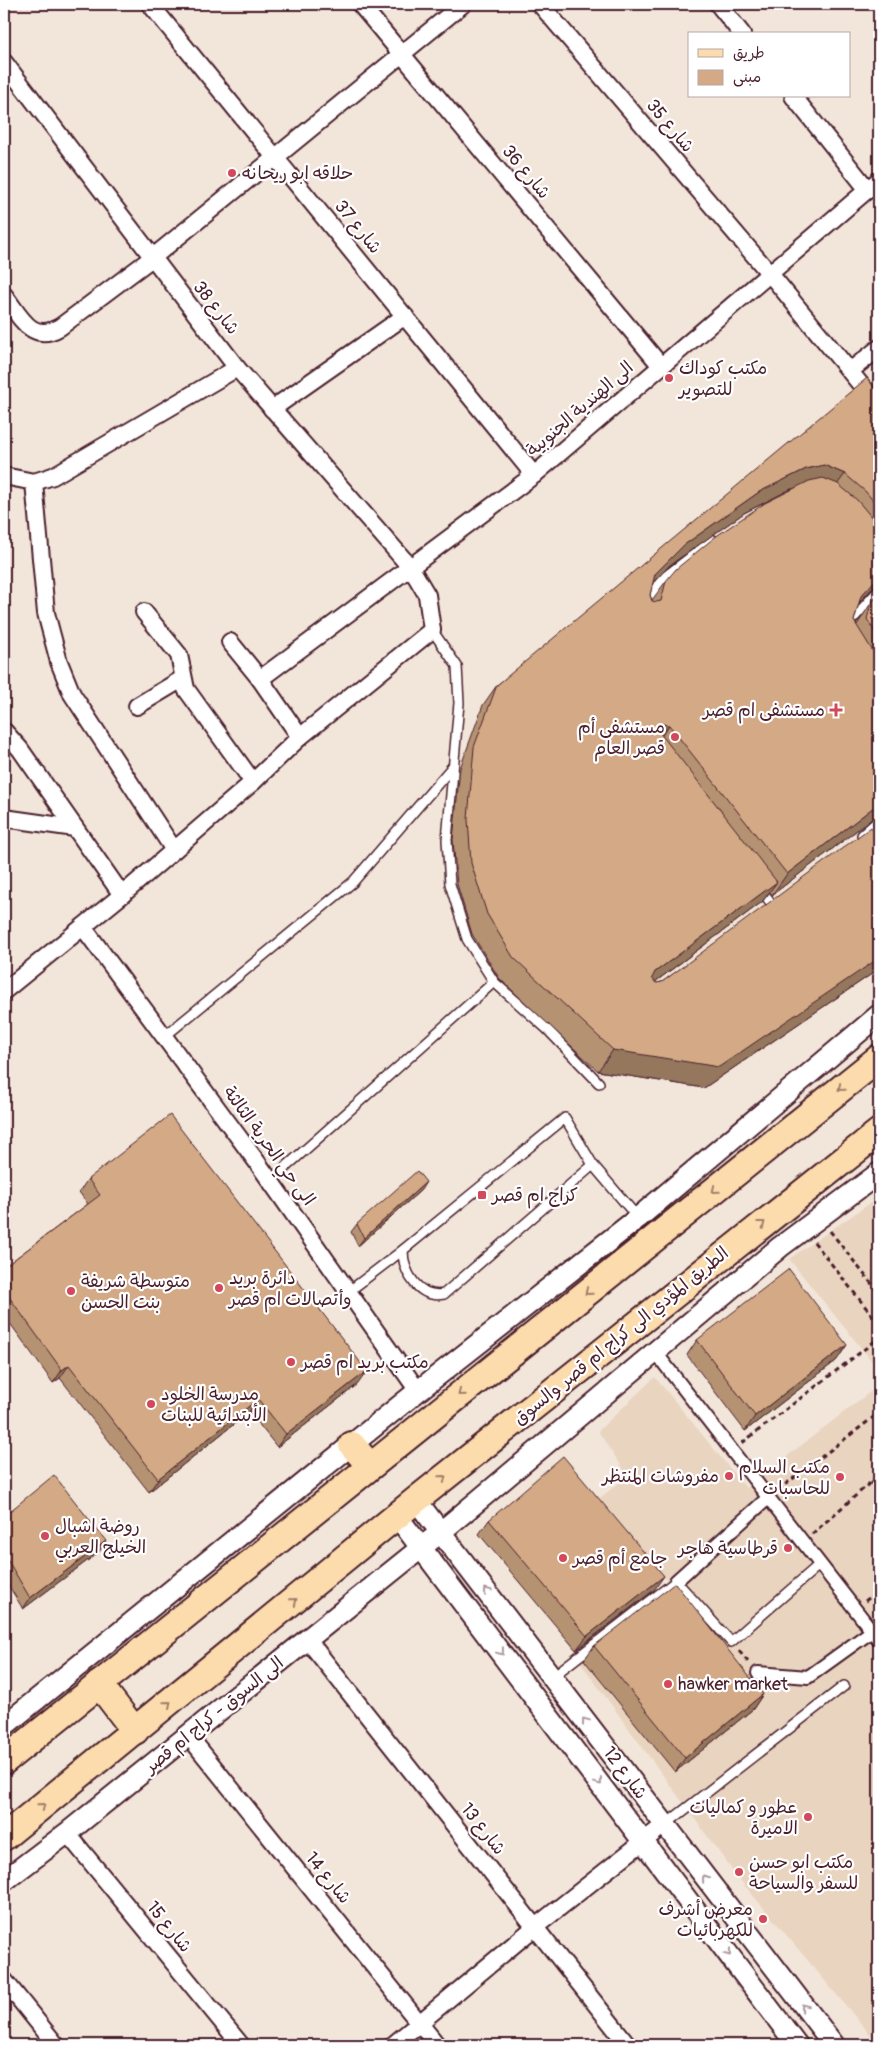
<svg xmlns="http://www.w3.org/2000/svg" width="883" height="2049" font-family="Pangolin,'Playpen Sans Arabic',sans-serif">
  <rect width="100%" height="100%" fill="#f2e6da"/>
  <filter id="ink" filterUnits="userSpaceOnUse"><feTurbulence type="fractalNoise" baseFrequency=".02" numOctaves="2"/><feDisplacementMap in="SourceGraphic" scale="10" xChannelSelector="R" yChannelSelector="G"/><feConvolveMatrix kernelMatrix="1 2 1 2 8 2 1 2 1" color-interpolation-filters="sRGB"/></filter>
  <g filter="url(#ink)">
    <!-- built -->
    <g fill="#e9d4c0">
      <path d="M 879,1197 L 879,1370 L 789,1259 Z"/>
      <path d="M 655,1377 L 746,1488 L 879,1385 L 879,2045 L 735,1874 L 575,1655 L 671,1585 L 596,1501 L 628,1476 L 598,1431 Z"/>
    </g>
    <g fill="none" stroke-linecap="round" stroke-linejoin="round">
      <defs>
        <g id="service">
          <path d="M 645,601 L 666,576 L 713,540"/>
          <path d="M 849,626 L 851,621 L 879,590"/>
          <path d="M 432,630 L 457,666 L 459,703 L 447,840 L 450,884 L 467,939 L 494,982 L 547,1029 L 599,1083"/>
          <path d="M 862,835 L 879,820"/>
          <path d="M 759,887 L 771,903"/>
          <path d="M 165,1036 L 353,882 L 453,766"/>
          <path d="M 593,1165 L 444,1294 C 419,1299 403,1273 403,1250 L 565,1118 L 593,1165 L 638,1218"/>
          <path d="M 270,1181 L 494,982"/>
          <path d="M 348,1292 L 403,1250"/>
          <path d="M 552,1677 L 676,1581 L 731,1642 L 820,1564"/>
          <path d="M 665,1825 L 844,1686"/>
        </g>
        <g id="pedestrian">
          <path d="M 656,1353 L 879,1640"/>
          <path d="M 676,1581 L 768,1498"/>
          <path d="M 758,1673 L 808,1677 L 872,1631"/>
        </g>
        <g id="minor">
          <path d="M 150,4 L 534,475"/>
          <path d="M 360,4 L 661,366"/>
          <path d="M 540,4 L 771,275 L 879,407"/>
          <path d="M 718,4 L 742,34"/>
          <path d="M 4,62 L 237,368 L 411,568 L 427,595 L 432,630 L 300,737 L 253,782 L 122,895 L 4,991"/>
          <path d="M 793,96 L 868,190"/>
          <path d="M 4,295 C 20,316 31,344 60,327 L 152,258 L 463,4"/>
          <path d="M 850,371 L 879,348"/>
          <path d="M 272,409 L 405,316"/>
          <path d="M 4,476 L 34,482 L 53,476 L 237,368"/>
          <path d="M 34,482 L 46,613 L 59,662 L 72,694 L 174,850"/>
          <path d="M 144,612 L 179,655 L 186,689 L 253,782"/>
          <path d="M 230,642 L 260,679 L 300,737"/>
          <path d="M 260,679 L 534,475 L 879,180"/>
          <path d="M 137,706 L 182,679"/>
          <path d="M 4,731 L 20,749 L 122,895"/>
          <path d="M 4,818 L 75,828"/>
          <path d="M 83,927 L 257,1162 L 418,1391"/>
          <path d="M 307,1639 L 628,2045"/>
          <path d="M 188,1735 L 437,2045"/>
          <path d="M 67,1833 L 241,2045"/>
          <path d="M 4,1980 L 56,2045"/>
          <path d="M 393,2045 L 535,1927 L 664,1825"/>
        </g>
        <g id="tertiary">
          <path d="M 416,1500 L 834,2045"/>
          <path d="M 397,1516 L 797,2045"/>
          <path d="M 4,1726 L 418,1391 L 638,1218 L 879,1015"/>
          <path d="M 4,1881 L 67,1833 L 442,1531 L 780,1247 L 879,1173"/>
        </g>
        <g id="primary">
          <path d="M 352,1445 L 370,1466"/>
          <path d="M 99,1684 L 135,1731"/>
          <path d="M 4,1761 L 879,1058"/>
          <path d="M 4,1837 L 416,1500 L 879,1132"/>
        </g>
      </defs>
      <!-- service casing -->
      <use href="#service" stroke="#4a1f2b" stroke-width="12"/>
      <!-- pedestrian casing -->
      <use href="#pedestrian" stroke="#4a1f2b" stroke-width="16"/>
      <!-- minor casing -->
      <use href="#minor" stroke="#4a1f2b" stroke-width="20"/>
      <!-- tertiary casing -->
      <use href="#tertiary" stroke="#4a1f2b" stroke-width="24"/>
      <!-- primary casing -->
      <use href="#primary" stroke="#4a1f2b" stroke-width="30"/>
      <!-- path -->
      <g stroke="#4a1f2b" stroke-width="3" stroke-dasharray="5 4" stroke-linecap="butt">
        <path d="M 830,1231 L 879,1293"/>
        <path d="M 814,1242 L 879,1324"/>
        <path d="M 742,1443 L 879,1338"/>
        <path d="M 871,1482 L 879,1491"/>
        <path d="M 778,1490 L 879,1413"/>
        <path d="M 812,1534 L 879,1475"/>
        <path d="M 865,1601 L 879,1591"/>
        <path d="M 739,1651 L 749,1663"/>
      </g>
      <!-- service -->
      <use href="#service" stroke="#fff" stroke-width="9"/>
      <!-- pedestrian -->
      <use href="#pedestrian" stroke="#fff" stroke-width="12"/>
      <!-- minor -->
      <use href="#minor" stroke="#fff" stroke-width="16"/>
      <!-- tertiary -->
      <use href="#tertiary" stroke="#fff" stroke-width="20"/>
      <!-- primary -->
      <use href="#primary" stroke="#fcdcac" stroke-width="26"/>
    </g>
    <!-- wall -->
    <g fill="#b59272" stroke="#4a1f2b" fill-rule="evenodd">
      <path d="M 879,393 L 879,584 L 874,586 L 859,603 L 854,621 L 857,625 L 871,603 L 879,594 L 879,814 L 878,814 L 772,895 L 770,892 L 762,902 L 655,982 L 656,983 L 662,982 L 873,830 L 879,822 L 879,969 L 704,1088 L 598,1071 L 499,978 L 472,934 L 457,884 L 453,840 L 460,768 L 483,705 L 497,685 ZM 791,489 L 793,489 L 666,581 L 652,600 L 650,595 L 653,582 L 670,565 L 744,513 Z"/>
      <path d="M 88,1179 L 358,1384 L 277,1447 L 249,1412 L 149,1492 L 60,1378 L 53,1383 L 4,1315 L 4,1267 L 88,1204 L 79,1192 Z"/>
      <path d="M 421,1190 L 358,1246 L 351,1232 L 357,1224 Z"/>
      <path d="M 697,1340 L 837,1360 L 745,1431 L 687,1355 Z"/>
      <path d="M 4,1516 L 99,1552 L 23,1609 L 4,1578 Z"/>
      <path d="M 489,1520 L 654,1590 L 576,1650 L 479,1534 Z"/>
      <path d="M 594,1646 L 763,1694 L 753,1709 L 675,1772 L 584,1660 Z"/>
    </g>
    <!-- shaded-wall -->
    <g fill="#94775d" stroke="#4a1f2b">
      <path d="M 824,465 L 845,474 L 830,494 L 809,486 L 791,489 L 744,513 L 670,565 L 641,595 L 655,574 L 684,545 L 759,492 L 806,469 Z"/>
      <path d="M 879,576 L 879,584 L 874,586 L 846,617 L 861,596 Z"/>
      <path d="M 661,724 L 669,725 L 655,746 L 647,745 Z"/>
      <path d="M 879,803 L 879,814 L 878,814 L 772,895 L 787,874 Z"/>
      <path d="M 777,882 L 762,902 L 640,993 L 655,972 Z"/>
      <path d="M 879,958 L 879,969 L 704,1088 L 598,1071 L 613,1050 Z"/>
      <path d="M 426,1182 L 421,1190 L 358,1246 L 364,1238 Z"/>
      <path d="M 847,1345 L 837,1360 L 745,1431 L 755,1416 Z"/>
      <path d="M 69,1365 L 60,1378 L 53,1383 L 62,1370 Z"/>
      <path d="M 367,1371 L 358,1384 L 277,1447 L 286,1434 Z"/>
      <path d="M 258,1399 L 249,1412 L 149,1492 L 158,1479 Z"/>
      <path d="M 106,1541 L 99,1552 L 23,1609 L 30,1598 Z"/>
      <path d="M 664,1576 L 654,1590 L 576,1650 L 587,1636 Z"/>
      <path d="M 763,1694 L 753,1709 L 675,1772 L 685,1758 Z"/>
    </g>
    <!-- building -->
    <g fill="#d3aa85" stroke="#4a1f2b">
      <path d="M 867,378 L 879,393 L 879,508 L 866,492 L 845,474 L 824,465 L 806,469 L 759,492 L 684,545 L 655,574 L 650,595 L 652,601 L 656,602 L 661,601 L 666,581 L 676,569 L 715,537 L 765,503 L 809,481 L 823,478 L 838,484 L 857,500 L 879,526 L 879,576 L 861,596 L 854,621 L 879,661 L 879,803 L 787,874 L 669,725 L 661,724 L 659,727 L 660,733 L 777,882 L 655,972 L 652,978 L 656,983 L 662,982 L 871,827 L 879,838 L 879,958 L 719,1067 L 613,1050 L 513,957 L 487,914 L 471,863 L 468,819 L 474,747 L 497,685 Z"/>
      <path d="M 879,594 L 879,639 L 867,619 L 871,603 Z"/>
      <path d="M 170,1115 L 367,1371 L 286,1434 L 258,1399 L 158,1479 L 69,1365 L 62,1370 L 4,1290 L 4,1267 L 100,1195 L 88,1179 Z"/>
      <path d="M 417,1171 L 426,1182 L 364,1238 L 357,1224 Z"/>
      <path d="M 789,1269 L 847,1345 L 755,1416 L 697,1340 Z"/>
      <path d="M 563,1456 L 664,1576 L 587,1636 L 489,1520 Z"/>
      <path d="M 54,1475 L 106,1541 L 30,1598 L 4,1554 L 4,1516 Z"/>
      <path d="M 675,1583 L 763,1694 L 685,1758 L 594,1646 Z"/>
    </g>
    <!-- one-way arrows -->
    <defs><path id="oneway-chevron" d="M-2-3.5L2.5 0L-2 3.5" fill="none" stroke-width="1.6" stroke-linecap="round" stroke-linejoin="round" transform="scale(1.25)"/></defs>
    <g stroke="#a37e6c">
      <use href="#oneway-chevron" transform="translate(841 1088) rotate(141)"/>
      <use href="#oneway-chevron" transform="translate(715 1190) rotate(141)"/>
      <use href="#oneway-chevron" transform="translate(762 1224) rotate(-38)"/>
      <use href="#oneway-chevron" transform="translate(588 1292) rotate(141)"/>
      <use href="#oneway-chevron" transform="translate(461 1393) rotate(141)"/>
      <use href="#oneway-chevron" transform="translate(443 1478) rotate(-39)"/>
      <use href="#oneway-chevron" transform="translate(294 1601) rotate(-39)"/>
      <use href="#oneway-chevron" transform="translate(168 1704) rotate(-39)"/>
      <use href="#oneway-chevron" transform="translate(42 1806) rotate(-39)"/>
    </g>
    <g stroke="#ae9aa0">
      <use href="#oneway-chevron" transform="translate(487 1591) rotate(-127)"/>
      <use href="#oneway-chevron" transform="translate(501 1652) rotate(53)"/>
      <use href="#oneway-chevron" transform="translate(585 1721) rotate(-127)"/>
      <use href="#oneway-chevron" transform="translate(599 1782) rotate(53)"/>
      <use href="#oneway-chevron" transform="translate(705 1878) rotate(-128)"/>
      <use href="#oneway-chevron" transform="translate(728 1953) rotate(53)"/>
      <use href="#oneway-chevron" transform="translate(804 2007) rotate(-128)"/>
    </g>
  </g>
  <!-- markers -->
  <g fill="#d1495b" stroke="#fff" stroke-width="2">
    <circle cx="232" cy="173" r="5"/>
    <circle cx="669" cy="378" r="5"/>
    <path d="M833.5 702.5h5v5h5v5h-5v5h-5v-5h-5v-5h5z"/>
    <circle cx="675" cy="737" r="5"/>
    <rect x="477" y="1190" width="10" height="10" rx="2.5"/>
    <circle cx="219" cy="1288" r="5"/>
    <circle cx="71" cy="1291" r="5"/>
    <circle cx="291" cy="1362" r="5"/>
    <circle cx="151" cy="1404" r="5"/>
    <circle cx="729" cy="1476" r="5"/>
    <circle cx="840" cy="1477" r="5"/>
    <circle cx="45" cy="1536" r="5"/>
    <circle cx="788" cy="1548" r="5"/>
    <circle cx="563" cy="1558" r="5"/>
    <circle cx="668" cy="1684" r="5"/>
    <circle cx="808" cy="1817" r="5"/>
    <circle cx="739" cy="1872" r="5"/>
    <circle cx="763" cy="1919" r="5"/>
  </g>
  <g text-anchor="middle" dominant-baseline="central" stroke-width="4.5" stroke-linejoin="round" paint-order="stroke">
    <!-- street labels -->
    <g font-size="18" fill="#4a1f2b" stroke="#fff">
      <text transform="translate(670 126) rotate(50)">شارع 35</text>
      <text transform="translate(526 172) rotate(50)">شارع 36</text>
      <text transform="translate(358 227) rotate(51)">شارع 37</text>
      <text transform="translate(216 308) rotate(52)">شارع 38</text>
      <text transform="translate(580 409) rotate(-41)">الى الهندية الجنوبية</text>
      <text transform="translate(269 1146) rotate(54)">الى حي الحرية الثالثة</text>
      <text transform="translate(621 1336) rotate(-39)">الطريق المؤدي الى كراج ام قصر والسوق</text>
      <text transform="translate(214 1715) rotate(-39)">الى السوق - كراج ام قصر</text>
      <text transform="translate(625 1773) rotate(53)">شارع 12</text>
      <text transform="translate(483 1829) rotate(52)">شارع 13</text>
      <text transform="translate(328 1878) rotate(51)">شارع 14</text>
      <text transform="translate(169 1927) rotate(51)">شارع 15</text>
    </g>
    <!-- poi labels -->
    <g font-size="18" fill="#4a1f2b" stroke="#fff" text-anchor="start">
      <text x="242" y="173">حلاقه ابو ريحانه</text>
      <text x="679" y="368">مكتب كوداك<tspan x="679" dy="21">للتصوير</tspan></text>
      <text x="825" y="710" text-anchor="end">مستشفى ام قصر</text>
      <text x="665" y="727" text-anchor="end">مستشفى أم<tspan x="665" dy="21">قصر العام</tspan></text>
      <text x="492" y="1195">كراج ام قصر</text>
      <text x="229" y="1278">دائرة بريد<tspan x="229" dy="21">وأتصالات ام قصر</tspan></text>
      <text x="81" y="1281">متوسطة شريفة<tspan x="81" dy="21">بنت الحسن</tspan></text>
      <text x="301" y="1362">مكتب بريد ام قصر</text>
      <text x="161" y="1394">مدرسة الخلود<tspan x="161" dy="21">الأبتدائية للبنات</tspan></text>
      <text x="830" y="1467" text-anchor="end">مكتب السلام<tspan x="830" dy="21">للحاسبات</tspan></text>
      <text x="719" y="1476" text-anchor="end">مفروشات المنتظر</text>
      <text x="55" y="1526">روضة اشبال<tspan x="55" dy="21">الخيلج العربي</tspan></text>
      <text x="778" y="1548" text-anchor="end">قرطاسية هاجر</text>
      <text x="573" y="1558">جامع أم قصر</text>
      <text x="678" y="1684">hawker market</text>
      <text x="798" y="1807" text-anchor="end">عطور و كماليات<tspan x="798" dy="21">الاميرة</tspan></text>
      <text x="749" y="1862">مكتب ابو حسن<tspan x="749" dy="21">للسفر والسياحة</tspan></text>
      <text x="753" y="1909" text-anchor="end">معرض أشرف<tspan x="753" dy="21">للكهربائيات</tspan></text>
    </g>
  </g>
  <!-- margin -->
  <rect width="883" height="2049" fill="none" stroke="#fff" stroke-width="20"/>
  <rect x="10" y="10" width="863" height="2029" fill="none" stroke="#4a1f2b" stroke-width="2" filter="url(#ink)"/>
  <!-- legend -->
  <rect x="688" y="32" width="162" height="65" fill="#ffffff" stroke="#b7a5aa"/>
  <rect x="698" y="49" width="25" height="8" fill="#fcdcac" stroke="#b7a5aa"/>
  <text x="733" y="58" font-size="15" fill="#4a1f2b">طريق</text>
  <rect x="698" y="70" width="25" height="15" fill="#d3aa85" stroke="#b7a5aa"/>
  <text x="733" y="82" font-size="15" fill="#4a1f2b">مبنى</text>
</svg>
